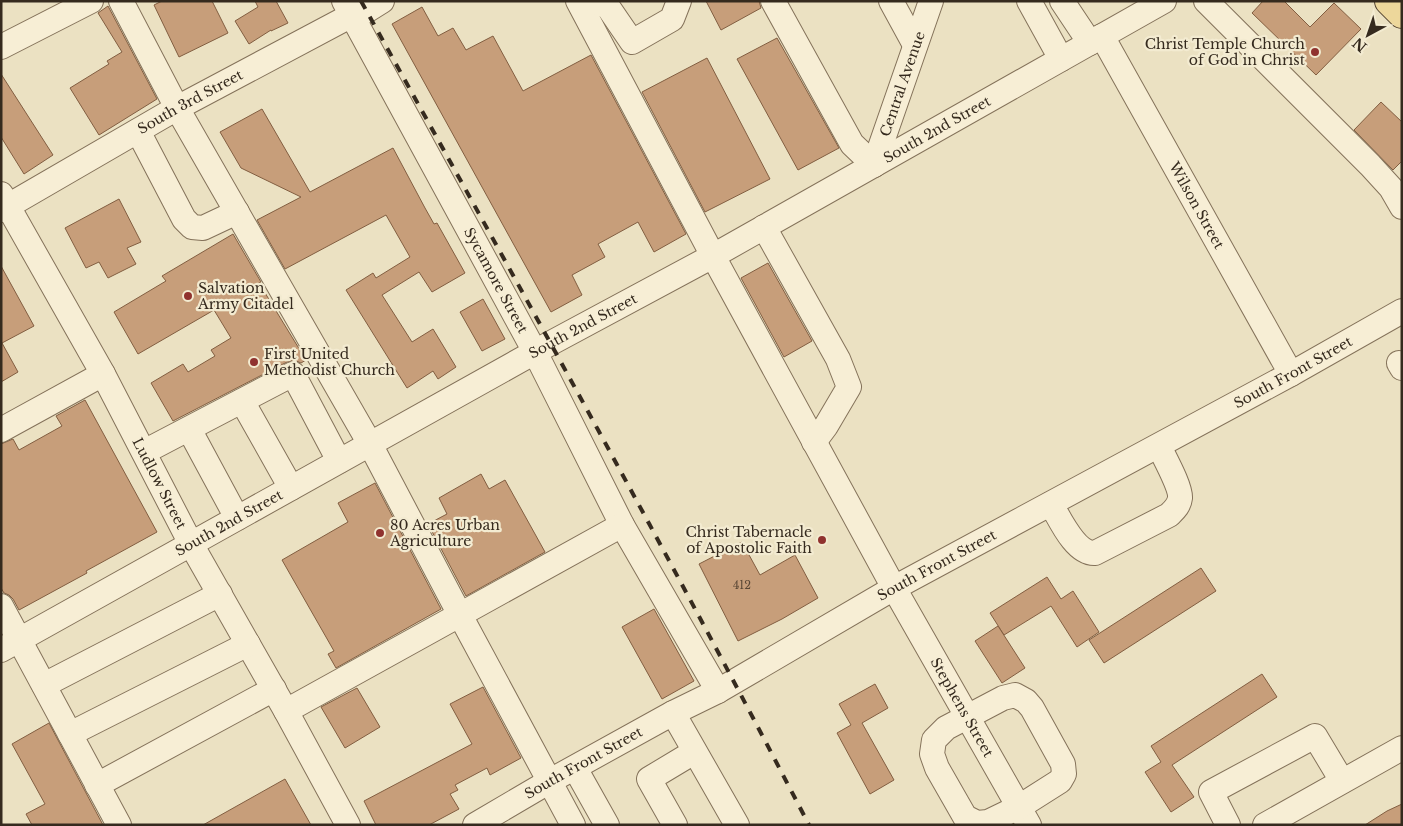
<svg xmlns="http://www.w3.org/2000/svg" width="1403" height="826" font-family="'Libre Baskerville',serif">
  <rect width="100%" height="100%" fill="#ebe1c2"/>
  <!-- building -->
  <g fill="#c79e7a" stroke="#825e41">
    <path d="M 162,1 L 212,1 L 228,33 L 179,57 L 154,5 Z"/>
    <path d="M 255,1 L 276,1 L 288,23 L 271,31 L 271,30 L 249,44 L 235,21 L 258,7 Z"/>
    <path d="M 706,1 L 759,1 L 761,8 L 721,30 Z"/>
    <path d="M 1263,1 L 1284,1 L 1310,27 L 1334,3 L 1361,29 L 1316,75 L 1252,13 Z"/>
    <path d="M 108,6 L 157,99 L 99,135 L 70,88 L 109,64 L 107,61 L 122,52 L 98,13 Z"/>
    <path d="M 422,7 L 438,36 L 453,28 L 466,50 L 493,36 L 523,91 L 591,55 L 686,234 L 654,252 L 638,222 L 598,244 L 605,257 L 572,275 L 582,295 L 551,312 L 392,24 Z"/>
    <path d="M 777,38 L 839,148 L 798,170 L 737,59 Z"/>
    <path d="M 707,58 L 770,179 L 705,212 L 642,92 Z"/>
    <path d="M 1,74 L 53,155 L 24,174 L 1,137 Z"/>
    <path d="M 1381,102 L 1402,122 L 1402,161 L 1393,170 L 1354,130 Z"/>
    <path d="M 262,109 L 310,192 L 393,148 L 425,208 L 434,224 L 437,223 L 465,273 L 432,292 L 419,272 L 382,295 L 412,342 L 433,329 L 456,367 L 438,379 L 433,371 L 407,388 L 346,290 L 373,273 L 376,278 L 410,257 L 386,215 L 285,269 L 257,220 L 301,197 L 241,168 L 220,132 Z"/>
    <path d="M 119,199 L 141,242 L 127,248 L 136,264 L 108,278 L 99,262 L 86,268 L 65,228 Z"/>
    <path d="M 233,234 L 261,282 L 259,283 L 306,360 L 301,363 L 294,360 L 287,362 L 173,421 L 151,383 L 183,364 L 188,372 L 215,356 L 211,350 L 231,338 L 214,310 L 138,354 L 114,312 L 166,281 L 162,276 Z"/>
    <path d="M 768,263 L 812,341 L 784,357 L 741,278 Z"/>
    <path d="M 1,266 L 34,326 L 2,343 L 18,372 L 1,382 Z"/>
    <path d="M 483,299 L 505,339 L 482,351 L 460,312 Z"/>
    <path d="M 85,400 L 157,532 L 86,571 L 87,573 L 19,610 L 13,599 L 9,595 L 4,593 L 1,588 L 1,444 L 13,439 L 19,450 L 62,426 L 56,416 Z"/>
    <path d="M 481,474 L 489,489 L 505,480 L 545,552 L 466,596 L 428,524 L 447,514 L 439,498 Z"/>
    <path d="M 375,483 L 441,609 L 336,668 L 328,654 L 334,651 L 282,560 L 348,522 L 338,503 Z"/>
    <path d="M 742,542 L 760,575 L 795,555 L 818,598 L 782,619 L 738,641 L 699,564 Z"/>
    <path d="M 1201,568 L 1216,591 L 1104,663 L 1089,640 Z"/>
    <path d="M 1047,577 L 1061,599 L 1073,591 L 1099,632 L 1077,647 L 1051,606 L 1004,635 L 990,613 Z"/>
    <path d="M 654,609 L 694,681 L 662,699 L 622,627 Z"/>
    <path d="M 998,626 L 1025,668 L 1002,683 L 975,641 Z"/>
    <path d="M 1262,674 L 1277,697 L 1172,765 L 1194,797 L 1171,812 L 1145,772 L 1161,762 L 1151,746 Z"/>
    <path d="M 875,684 L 888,708 L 862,723 L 894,780 L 870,794 L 837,733 L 851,725 L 839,704 Z"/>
    <path d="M 483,687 L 521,758 L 490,775 L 487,768 L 455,785 L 458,790 L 450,794 L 459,809 L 429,825 L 376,825 L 364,801 L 472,744 L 450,704 Z"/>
    <path d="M 357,688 L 380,727 L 345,748 L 321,707 Z"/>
    <path d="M 49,723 L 103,825 L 32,825 L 26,814 L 45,804 L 12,744 Z"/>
    <path d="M 285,779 L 311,825 L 203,825 Z"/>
    <path d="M 1402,804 L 1402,825 L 1365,825 L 1387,811 Z"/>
  </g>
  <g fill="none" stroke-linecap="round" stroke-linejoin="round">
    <defs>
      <g id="minor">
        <path d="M 121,1 L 177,108 L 370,444 L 460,615 L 573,825"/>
        <path id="s1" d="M 344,1 L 535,352 L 622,525 L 718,691"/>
        <path id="s2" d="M 578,1 L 713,256 L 894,588 L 1029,825"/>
        <path d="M 595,1 L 608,7 L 632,42 L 672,19 L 679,1"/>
        <path d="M 773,1 L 852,144 L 874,165"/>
        <path d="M 891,1 L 915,45"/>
        <path d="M 1029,1 L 1061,59"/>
        <path d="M 1062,1 L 1090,43"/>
        <path d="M 1206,1 L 1370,165 L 1391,188 L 1402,207"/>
        <path id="s3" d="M 1102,36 L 1291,374"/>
        <path d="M 1,47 L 91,1"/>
        <path d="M 138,131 L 184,219 L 192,227 L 203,228 L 237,212"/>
        <path id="s4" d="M 874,165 L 931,1"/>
        <path id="s5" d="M 1,194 L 103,374 L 191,544 L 286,711 L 348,825"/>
        <path id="s6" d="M 1,210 L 177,108 L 352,15 L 366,11 L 382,1"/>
        <path d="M 764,227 L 838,359 L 849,387 L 826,426 L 814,442"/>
        <path d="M 1399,363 L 1402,368"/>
        <path d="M 242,401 L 291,488"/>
        <path d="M 189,429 L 237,518"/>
        <path d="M 1,430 L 103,374"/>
        <path d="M 144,452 L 293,374 L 339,461"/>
        <path d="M 1051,504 C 1060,519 1075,554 1095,553 L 1169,515 C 1174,510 1179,506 1180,498 C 1181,487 1164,457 1159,446"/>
        <path d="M 1,606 L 119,825"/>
        <path id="s7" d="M 1,650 L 551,343 L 713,256 L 1164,1"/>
        <path d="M 44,685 L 220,594"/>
        <path d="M 1015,695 L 1026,701 L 1032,708 L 1063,764 L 1064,774 L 1060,781 L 1019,807 L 988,822 L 977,823 L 965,817 L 937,768 L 932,754 L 934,740 L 946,728 L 1003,698 Z"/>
        <path d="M 286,711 L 622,525"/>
        <path d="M 673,713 L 737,825"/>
        <path d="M 70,734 L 248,644"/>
        <path d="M 575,768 L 607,825"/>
        <path d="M 97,785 L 274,689"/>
        <path id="s8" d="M 475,825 L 550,781 L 673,713 L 718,691 L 894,588 L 1291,374 L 1402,311"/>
        <path d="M 675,825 L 649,779 L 694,752"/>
        <path d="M 1228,825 L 1211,792 L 1315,736 L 1342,781"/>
        <path d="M 1265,825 L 1402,748"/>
      </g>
      <path id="major" d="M 1389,1 L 1402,14"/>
    </defs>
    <!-- minor casing -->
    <use href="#minor" stroke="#84725a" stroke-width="26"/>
    <!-- major casing -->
    <use href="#major" stroke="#52412e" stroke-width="30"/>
    <!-- minor -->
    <use href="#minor" stroke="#f7eed5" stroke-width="24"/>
    <!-- major -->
    <use href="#major" stroke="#edd79b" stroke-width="28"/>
    <!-- rail -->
    <path stroke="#352a1e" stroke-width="4" stroke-dasharray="9 9" stroke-linecap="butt" d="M 361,1 C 513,275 665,547 809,825"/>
  </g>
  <!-- markers -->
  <g fill="#90322e" stroke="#f3ebd1" stroke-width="2">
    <circle cx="1315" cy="52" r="5"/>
    <circle cx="188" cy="296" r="5"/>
    <circle cx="254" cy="362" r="5"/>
    <circle cx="380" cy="533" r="5"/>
    <circle cx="822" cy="540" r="5"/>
  </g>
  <g text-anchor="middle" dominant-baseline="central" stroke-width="4.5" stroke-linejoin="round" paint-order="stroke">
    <!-- number labels -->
    <g font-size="11" fill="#5a4735">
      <text x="742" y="585">412</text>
    </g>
    <!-- poi labels -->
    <g font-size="14" fill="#352a1e" stroke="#f3ebd1" text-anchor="start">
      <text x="1305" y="44" text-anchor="end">Christ Temple Church<tspan x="1305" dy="16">of God in Christ</tspan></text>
      <text x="198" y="288">Salvation<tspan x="198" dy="16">Army Citadel</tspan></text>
      <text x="264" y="354">First United<tspan x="264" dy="16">Methodist Church</tspan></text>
      <text x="390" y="525">80 Acres Urban<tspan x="390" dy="16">Agriculture</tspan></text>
      <text x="812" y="532" text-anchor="end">Christ Tabernacle<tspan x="812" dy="16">of Apostolic Faith</tspan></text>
    </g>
    <!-- street labels -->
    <g font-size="14" fill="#352a1e" stroke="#f3ebd1">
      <text stroke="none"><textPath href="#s4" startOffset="86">Central Avenue</textPath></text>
      <text stroke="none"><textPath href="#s6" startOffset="218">South 3rd Street</textPath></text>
      <text stroke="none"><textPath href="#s7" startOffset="1071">South 2nd Street</textPath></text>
      <text stroke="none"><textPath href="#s3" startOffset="194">Wilson Street</textPath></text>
      <text stroke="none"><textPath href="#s1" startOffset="318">Sycamore Street</textPath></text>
      <text stroke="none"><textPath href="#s7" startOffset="666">South 2nd Street</textPath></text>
      <text stroke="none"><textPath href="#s8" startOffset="935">South Front Street</textPath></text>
      <text stroke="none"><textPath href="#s5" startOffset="330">Ludlow Street</textPath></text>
      <text stroke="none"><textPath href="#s7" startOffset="261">South 2nd Street</textPath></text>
      <text stroke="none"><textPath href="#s8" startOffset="530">South Front Street</textPath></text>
      <text stroke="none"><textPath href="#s2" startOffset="804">Stephens Street</textPath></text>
      <text stroke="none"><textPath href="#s8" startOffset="125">South Front Street</textPath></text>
    </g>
  </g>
  <!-- border -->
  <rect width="1403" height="826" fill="none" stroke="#352a1e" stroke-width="5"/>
  <!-- north arrow -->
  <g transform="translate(1368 35) rotate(220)" stroke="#f3ebd1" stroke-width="4" paint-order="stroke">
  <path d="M0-4L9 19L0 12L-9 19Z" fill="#352a1e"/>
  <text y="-8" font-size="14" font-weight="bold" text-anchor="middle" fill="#352a1e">N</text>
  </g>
</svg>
